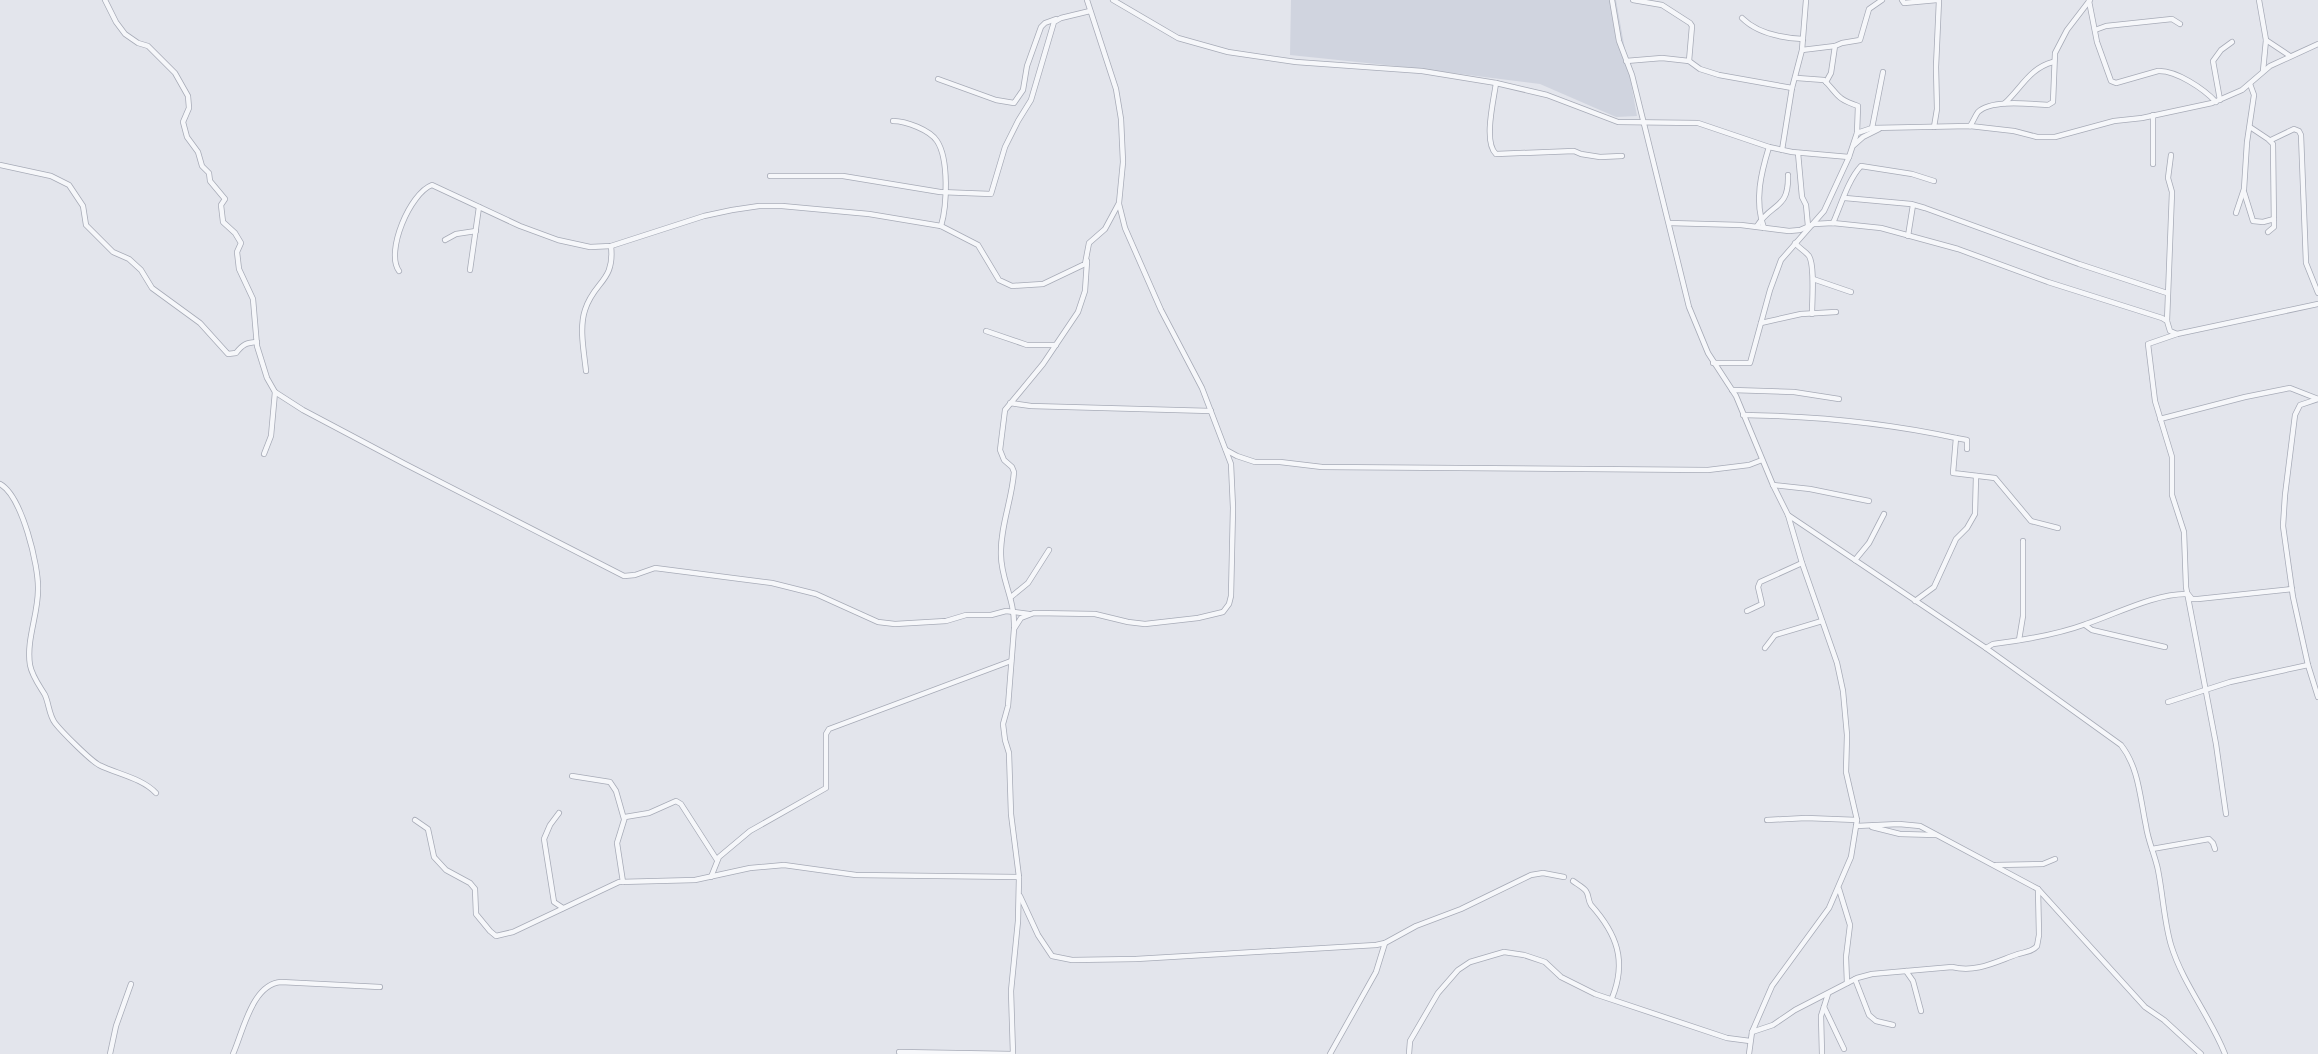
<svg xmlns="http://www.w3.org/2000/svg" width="2318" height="1054" font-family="'Nunito Sans',sans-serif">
  <rect width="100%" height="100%" fill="#e3e5ec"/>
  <!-- built -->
  <path fill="#d0d4df" d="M 1291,0 L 1616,0 L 1637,116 L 1616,117 L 1540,84 L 1405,67 L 1290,55 Z"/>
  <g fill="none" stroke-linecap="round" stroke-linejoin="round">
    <defs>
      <g id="minor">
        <path d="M 105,0 L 116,22 L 125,34 L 138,43 L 148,46 L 175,73 L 188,96 L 189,108 L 183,122 L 187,137 L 198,152 L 202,166 L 209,173 L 210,181 L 225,199 L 221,205 L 223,222 L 235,233 L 241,243 L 237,252 L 239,269 L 253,299 L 257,346 L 267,378 L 275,392 L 303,410 L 405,464 L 624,576 L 635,575 L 655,568 L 772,583 L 816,594 L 878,622 L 895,624 L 946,621 L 966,615 L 991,615 L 1006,611 L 1029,614"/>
        <path d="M 1113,0 L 1178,38 L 1228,52 L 1296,62 L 1422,71 L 1496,83 L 1547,95 L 1618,122 L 1698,123 L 1769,147 L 1792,152 L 1849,157 L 1857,133 L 1872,128 L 1970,126 L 2014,131 L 2037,137 L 2055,137 L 2114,121 L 2142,118 L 2212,103 L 2242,90 L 2270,66 L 2318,44"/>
        <path d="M 1612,0 L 1619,41 L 1632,75 L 1689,307 L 1708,353 L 1736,396 L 1773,485 L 1788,515 L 1802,563 L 1837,663 L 1843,691 L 1847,735 L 1846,772 L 1857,820 L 1851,857 L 1829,908 L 1772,986 L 1752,1032 L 1749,1054"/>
        <path d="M 1633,0 L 1662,5 L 1690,23 L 1692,26 L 1689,61"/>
        <path d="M 1902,0 L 1904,3 L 1937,0"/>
        <path d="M 2259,0 L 2266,40 L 2290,56"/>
        <path d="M 2089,1 L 2097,42 L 2111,81 L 2116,83 L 2158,71 C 2176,70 2204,89 2216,102"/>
        <path d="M 1742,18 C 1757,33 1782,38 1803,39"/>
        <path d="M 2095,30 L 2106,26 L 2172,19 L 2180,24"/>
        <path d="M 1802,50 L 1835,46"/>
        <path d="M 1626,61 L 1662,58 L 1689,61 L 1700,69 L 1719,75 L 1792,88"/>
        <path d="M 2263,71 L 2266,40"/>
        <path d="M 1797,78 L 1824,80 C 1839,95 1835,98 1858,106 L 1857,133"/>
        <path d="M 938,79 L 996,100 L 1014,103 L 1023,90 L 1027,66 L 1041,27 L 1045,23 L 1056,19"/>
        <path d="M 1826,82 L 1831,73 L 1835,46 L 1842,43 L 1860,40 L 1869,9 L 1882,0"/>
        <path d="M 1496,83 C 1494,99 1483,142 1496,154 L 1574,151 L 1581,154 L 1600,157 L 1622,156"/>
        <path d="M 2220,100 L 2213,61 L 2221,50 L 2232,42"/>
        <path d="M 2005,103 C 2022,87 2030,68 2053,62"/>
        <path d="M 2153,115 L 2153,164"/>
        <path d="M 893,121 C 906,121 930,130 937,141 C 949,159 947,206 941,226"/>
        <path d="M 1970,126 C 1973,122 1975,116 1978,112 C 1991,99 2031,104 2048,105 L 2053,102 L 2055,53 L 2067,30 L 2090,0"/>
        <path d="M 1934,127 L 1937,109 L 1936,67 L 1939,0"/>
        <path d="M 2250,127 L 2268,139 L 2273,144 L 2274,227 L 2268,232"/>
        <path d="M 1872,128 L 1883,72"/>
        <path d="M 2271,140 L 2294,129 L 2299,131 L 2301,135 L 2306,263 L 2318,293"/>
        <path d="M 1854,145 L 1863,137 L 1879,129"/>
        <path d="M 1782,150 L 1792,88 L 1802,50 L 1806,0"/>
        <path d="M 1798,153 L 1802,197 L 1806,205 L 1808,226"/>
        <path d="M 0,165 L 51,176 L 69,185 L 83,206 L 86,225 L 113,252 L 129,259 L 141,270 L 152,288 L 200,323 L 228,354 L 236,353 C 243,344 246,343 257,342"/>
        <path d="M 770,176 L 843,176 L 940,192 L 991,194 L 1005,147 L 1018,121 L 1031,100 L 1054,22 L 1061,18 L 1090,11"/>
        <path d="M 2244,192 L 2253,221 L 2263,222 L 2274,219"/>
        <path d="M 1845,198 L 1911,204 L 1925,208 L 2079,264 L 2167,293"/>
        <path d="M 2236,213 L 2244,189 L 2247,142 L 2254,95 L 2250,84"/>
        <path d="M 1669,223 L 1741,225 L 1789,231 L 1800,230 L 1814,224 L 1833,223 L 1881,228 L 1958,249 L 2048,282 L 2162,318 L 2167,321 L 2170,331 L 2177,334 L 2318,304"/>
        <path d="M 1833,223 C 1841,205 1848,180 1861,166 L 1912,174 L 1934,181"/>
        <path d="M 1757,226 C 1772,202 1789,210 1788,175"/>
        <path d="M 1764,228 C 1754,201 1761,173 1769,147"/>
        <path d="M 1908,236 L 1913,205"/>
        <path d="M 445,240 L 456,234 L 476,231"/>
        <path d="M 1795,243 C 1799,248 1805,251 1809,256 C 1815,266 1812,301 1812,314"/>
        <path d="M 470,270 L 479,207"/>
        <path d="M 399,271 C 385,252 410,193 432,185 L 520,226 L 558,240 L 590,247 L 611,246 L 704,216 L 732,210 L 759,206 L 782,206 L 869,214 L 941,226 L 978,245 L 999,280 L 1012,286 L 1043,284 L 1085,264 L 1089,243 L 1105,229 L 1119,203 L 1123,162 L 1121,119 L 1116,89 L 1087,0"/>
        <path d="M 1813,279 L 1851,292"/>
        <path d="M 2167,321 L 2172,192 L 2168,178 L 2171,155"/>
        <path d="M 1761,323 L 1801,314 L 1836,312"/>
        <path d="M 986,331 L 1027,345 L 1056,345"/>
        <path d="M 2177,334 L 2148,344 L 2155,401 L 2172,457 L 2172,495 L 2184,532 L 2186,587 L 2216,744 L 2226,814"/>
        <path d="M 1713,363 L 1750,363 L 1770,290 L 1781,260 L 1824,211 L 1849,157"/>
        <path d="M 586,371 C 584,352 579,328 585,310 C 594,281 615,282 611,246"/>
        <path d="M 1732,390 L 1794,392 L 1839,399"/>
        <path d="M 2318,399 L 2300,405 L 2295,415 L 2285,495 L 2283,526 L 2293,597 L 2308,665 L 2318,697"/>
        <path d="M 1010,403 L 1031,406 L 1211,411"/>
        <path d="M 1743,415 C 1814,416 1887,423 1956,438 L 1953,473 L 1995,478 L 2031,521 L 2058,528"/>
        <path d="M 2160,419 L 2245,397 L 2290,388 L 2318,399"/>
        <path d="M 1956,438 L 1967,440 L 1967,449"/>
        <path d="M 1226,450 L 1237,456 L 1255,462 L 1280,462 L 1322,467 L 1708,470 L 1749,465 L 1762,460"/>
        <path d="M 264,454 L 271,436 L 275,392"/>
        <path d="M 0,484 C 22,496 39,566 38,590 C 38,615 26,640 30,665 C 32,676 39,685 45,695 C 49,704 49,715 55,723 C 62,732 90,760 99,765 C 117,774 142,778 156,793"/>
        <path d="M 1773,485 L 1810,489 L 1869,501"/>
        <path d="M 1788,515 L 1986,648 L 2121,745 C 2139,768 2140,798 2146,826 C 2148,841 2155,855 2158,870 C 2163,895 2164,921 2171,945 C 2183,984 2210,1016 2225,1054"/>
        <path d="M 1855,560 L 1869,543 L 1884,514"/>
        <path d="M 1011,597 L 1028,583 L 1049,550"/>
        <path d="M 1915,601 L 1934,587 L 1956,539 L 1967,528 L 1975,514 L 1976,476"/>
        <path d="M 1747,611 L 1762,604 L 1758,587 L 1760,582 L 1802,563"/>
        <path d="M 2085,625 L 2092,630 L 2165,647"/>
        <path d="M 1014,627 C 1015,599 1001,580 1001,555 C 1000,527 1012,500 1014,472 L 1012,467 L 1004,460 L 1000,450 L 1005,410 L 1043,364 L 1078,312 L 1085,291 L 1087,261"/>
        <path d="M 2019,640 L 2023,616 L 2023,541"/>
        <path d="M 1765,648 L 1775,635 L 1822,621"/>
        <path d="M 1986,648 L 1993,644 C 2025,640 2056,635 2086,624 C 2116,614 2156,593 2188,594 L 2192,599 L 2198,599 L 2292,589"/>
        <path d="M 2168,702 L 2230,682 L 2308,665"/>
        <path d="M 572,776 L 610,782 L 616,791 L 624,819"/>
        <path d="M 559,813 L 550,825 L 544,839 L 554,902 L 563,908"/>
        <path d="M 415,820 L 428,829 L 434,857 L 446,870 L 470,883 L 475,889 L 476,914 L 490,931 L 496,936 L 513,932 L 619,882 L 695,880 L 750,868 L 784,865 L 856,875 L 1019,877"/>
        <path d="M 1767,820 L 1806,818 L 1857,820"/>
        <path d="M 1856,826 L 1899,824 L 1920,826 L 2038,889 L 2145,1007 L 2164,1020 L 2201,1054"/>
        <path d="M 1872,827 L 1900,834 L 1936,835"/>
        <path d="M 2152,849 L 2209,839 L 2213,843 L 2215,849"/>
        <path d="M 1996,865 L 2043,864 L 2055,859"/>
        <path d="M 711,877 L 719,857 L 750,831 L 826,788 L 826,734 L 829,729 L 1011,661"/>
        <path d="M 1573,881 C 1577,884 1583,887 1586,891 C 1589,895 1588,901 1591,905 C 1617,934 1627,961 1612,998"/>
        <path d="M 623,882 L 617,843 L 625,817 L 649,813 L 676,801 L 681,804 L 717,860"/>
        <path d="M 1839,889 L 1850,925 L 1846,957 L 1847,983"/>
        <path d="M 1020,896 L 1038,935 L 1052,956 L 1072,960 L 1136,959 L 1376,945 L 1385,943 L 1416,926 L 1461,909 L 1531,875 L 1543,873 L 1564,877"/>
        <path d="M 1906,971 L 1913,981 L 1921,1011"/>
        <path d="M 1855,979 L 1869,1015 L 1876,1021 L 1893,1025"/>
        <path d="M 1824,1007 L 1844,1049"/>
        <path d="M 1752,1032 L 1773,1025 L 1795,1010 L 1857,978 L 1872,974 L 1952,967 C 1976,973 1995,962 2018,954 C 2025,952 2032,952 2037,946 L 2039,935 L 2038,889"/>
        <path d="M 899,1052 L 1013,1054"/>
        <path d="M 110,1054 L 116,1026 L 131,984"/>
        <path d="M 233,1054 C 243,1032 252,984 281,982 L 380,987"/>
        <path d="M 1013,1054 L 1011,991 L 1018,921 L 1019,877 L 1011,814 L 1009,753 L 1005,740 L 1003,724 L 1008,706 L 1014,629 L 1021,618 L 1034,613 L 1095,614 L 1128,622 L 1145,624 L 1198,618 L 1223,612 L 1229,604 L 1231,596 L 1233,508 L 1231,464 L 1202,388 L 1161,310 L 1125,228 L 1119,204"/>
        <path d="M 1330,1054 L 1376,972 L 1385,943"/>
        <path d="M 1409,1054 L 1410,1041 L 1438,993 L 1458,970 L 1470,962 L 1504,952 L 1524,955 L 1545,962 L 1561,977 L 1595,994 L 1727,1038 L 1750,1041"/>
        <path d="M 1822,1054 L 1821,1016 L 1828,994"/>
      </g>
    </defs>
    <!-- minor casing -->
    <use href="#minor" stroke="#a7abb7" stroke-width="6"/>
    <!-- minor -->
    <use href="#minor" stroke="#f6f7fa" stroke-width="4.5"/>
  </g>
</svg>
